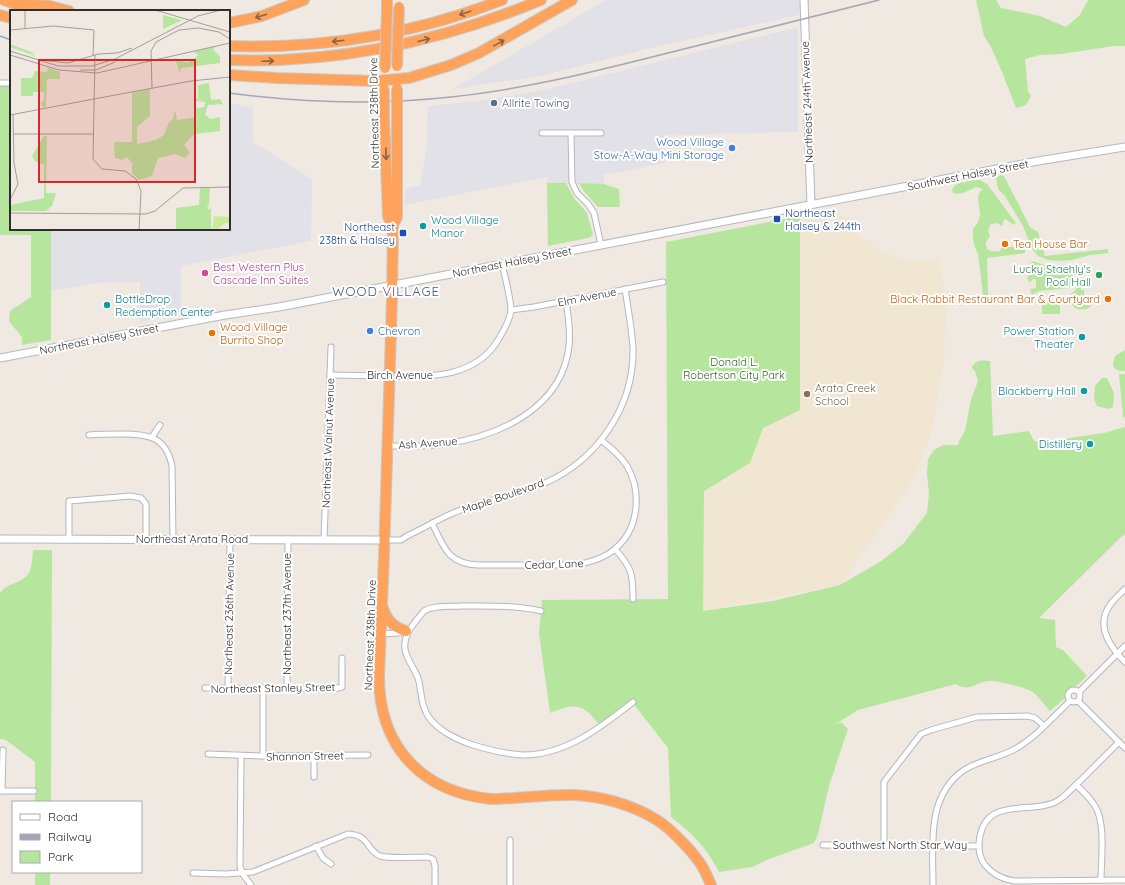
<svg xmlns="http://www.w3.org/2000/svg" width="1125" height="885" font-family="Quicksand,sans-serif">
  <rect width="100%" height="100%" fill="#efe9e1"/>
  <!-- industrial -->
  <g fill="#e3e1e8">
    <path d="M 606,0 L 800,0 L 800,15 L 651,48 L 541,76 L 453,89 Z"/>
    <path d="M 798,27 L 798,132 L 665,135 L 665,163 L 604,175 L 604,184 L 547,183 L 547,177 L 404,205 L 406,189 L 420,185 L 427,145 L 428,106 L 485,100 L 547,89 Z"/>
    <path d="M 229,103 L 253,108 L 253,142 L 312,179 L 311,241 L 181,266 L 181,314 L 140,322 L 140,282 L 96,283 L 51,291 L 51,229 L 229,229 Z"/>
  </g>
  <!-- education -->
  <path fill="#f0e6d1" d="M 815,210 L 847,218 L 858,234 L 878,249 L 909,262 L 940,259 L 946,311 L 944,364 L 931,433 L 920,464 L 905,493 L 840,585 L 703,611 L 703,491 L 750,463 L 763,428 L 800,409 L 800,216 L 809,214 Z"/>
  <!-- green -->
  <g fill="#b6e59e">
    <path d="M 976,0 L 996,0 L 1001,8 L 1040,16 L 1066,27 L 1080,15 L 1088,0 L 1125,0 L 1125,46 L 1114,46 L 1061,54 L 1040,55 L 1025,59 L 1028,91 L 1031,96 L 1026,105 L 1016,108 L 1002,72 L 991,47 L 984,36 Z"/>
    <path d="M 0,85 L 11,85 L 11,229 L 51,229 L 51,340 L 22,345 L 22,337 L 9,321 L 10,311 L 31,297 L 31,235 L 0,235 Z"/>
    <path d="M 1001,175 L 1004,176 L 1030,227 L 1038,232 L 1045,256 L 1108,249 L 1108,253 L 1090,255 L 1072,260 L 1057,261 L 1048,260 L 1038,256 L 1032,249 L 1023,226 L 1005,196 L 998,189 L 996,178 Z"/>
    <path d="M 980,180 L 987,184 L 1016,223 L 1014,225 L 1005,219 L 1003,221 L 1003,225 L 1002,226 L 997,223 L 991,224 L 988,230 L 990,236 L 986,242 C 985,252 992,252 1000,251 L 1002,247 L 1025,247 L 1025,253 L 987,258 L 988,297 L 983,295 L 978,254 L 974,244 L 973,238 L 973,229 L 978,222 L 980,215 L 978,197 L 979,193 L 983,189 L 976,187 C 969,190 961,196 953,193 L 952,190 C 955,181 971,181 980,180 Z"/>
    <path d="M 547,183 L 566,183 L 574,198 L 587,213 L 593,235 L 588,238 L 548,246 Z"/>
    <path d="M 579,183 L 604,184 L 619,189 L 620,207 L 598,207 L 583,190 Z"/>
    <path d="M 800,216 L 800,410 L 763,428 L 750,463 L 704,491 L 703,611 L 773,601 L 840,585 L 880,562 L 903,544 L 927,513 L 929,494 L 927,473 L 928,459 L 934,450 L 943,445 L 958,445 L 959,441 L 965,431 L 971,400 L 978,381 L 975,371 L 972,368 C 974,360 983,360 990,361 L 993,436 L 1029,431 L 1034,441 L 1052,443 L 1063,439 L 1104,433 L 1125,427 L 1125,534 L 1121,537 L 1039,618 L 1055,620 L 1056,647 L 1063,650 L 1087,676 L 1075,687 L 1067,690 L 1065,698 L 1050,711 C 1045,706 1037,694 1031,691 C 1023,687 997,680 988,681 C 977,682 968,693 956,684 L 858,710 L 834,725 L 841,722 L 848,729 L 829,786 L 818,834 L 814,843 L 769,859 L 752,867 L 719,872 C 707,848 692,833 671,817 L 668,748 L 632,702 L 599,725 C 583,703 575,703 550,713 L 539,633 L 542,600 L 668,599 L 666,242 Z"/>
    <path d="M 1033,261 L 1044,265 L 1069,266 L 1072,268 C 1073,275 1074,283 1069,288 L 1039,291 L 1032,295 L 1030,289 L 1036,288 L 1036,280 L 1033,279 L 1030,283 L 1027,278 L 1029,275 L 1028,270 L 1030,263 Z"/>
    <path d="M 1078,284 L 1081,284 L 1081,290 L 1084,290 L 1084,295 L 1087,295 L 1087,300 L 1092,304 C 1087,314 1068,310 1070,297 C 1071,292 1076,292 1078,284 Z"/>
    <rect x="1042" y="302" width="18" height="12"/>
    <path d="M 1125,350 L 1125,371 L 1120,371 L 1114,368 L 1113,363 L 1115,356 Z"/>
    <path d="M 1119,374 L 1125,374 L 1125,417 L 1123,417 Z"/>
    <path d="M 1102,378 L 1107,378 L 1114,393 L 1113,407 L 1109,409 L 1097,406 L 1094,399 L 1095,386 Z"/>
    <path d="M 33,550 L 52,550 L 51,802 L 35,802 L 35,762 L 6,740 L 0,739 L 0,593 C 4,588 7,586 13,584 C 33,576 31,570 33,550 Z"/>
    <rect x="35" y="872" width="15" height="13"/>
  </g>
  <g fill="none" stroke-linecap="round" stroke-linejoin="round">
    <defs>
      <g id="street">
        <path d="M 0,83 L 11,83"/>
        <path d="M 542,133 L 601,133"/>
        <path d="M 571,133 L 572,182 L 577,193 L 588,204 L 594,213 L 601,245"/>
        <path d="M 511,310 L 534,307 L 663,282"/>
        <path d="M 330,375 C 349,375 369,376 388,376 C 430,378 479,378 501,335 C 505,328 511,317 511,309 C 510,297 505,276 502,264"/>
        <path d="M 89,435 C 100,434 111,434 123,434 C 149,434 166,437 172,466 L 173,539"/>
        <path d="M 152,437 L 160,425"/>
        <path d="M 387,446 C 406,446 425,447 445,444 C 500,436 562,408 569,346 C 571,331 568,316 566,301"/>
        <path d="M 432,523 C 444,548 448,564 479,565 L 573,565 C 588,563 604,559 616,548 C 639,528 642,492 627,466 C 621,456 611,448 601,440"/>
        <path d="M 69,539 L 69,501 L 131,496 L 141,498 L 146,504 L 146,539"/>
        <path d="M 324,540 L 331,347"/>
        <path d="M 384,540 L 401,540 L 407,536 C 422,529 437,520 453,513 C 482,501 515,496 545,483 C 597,460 634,407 633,349 C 632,329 628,309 625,289"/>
        <path d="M 615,549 C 632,568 633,574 633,599"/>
        <path d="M 1125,589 C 1120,594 1114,599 1110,605 C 1095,626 1110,647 1125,662"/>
        <path d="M 541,611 C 515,605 488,606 461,606 C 449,607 434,605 424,611 C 413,624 399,639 407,656 C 410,664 415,670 418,678 C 422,691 420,704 428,716 C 437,730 457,740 473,745 C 489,750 506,754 523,755 C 566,755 601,727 633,702"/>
        <path d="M 381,634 L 399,633 L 404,632"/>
        <path d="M 205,688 L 333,689 L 342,687 L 342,658"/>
        <path d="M 228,688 L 230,539"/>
        <path d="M 263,688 L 263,756"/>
        <path d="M 287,688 L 288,539"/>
        <circle cx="1074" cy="696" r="6"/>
        <path d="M 1079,692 L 1125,646"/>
        <path d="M 1078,701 L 1125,748"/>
        <path d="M 1119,742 C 1106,755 1093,768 1080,781 C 1073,787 1067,795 1059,800 C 1034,816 988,795 980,836 C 978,846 979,857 985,865 C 993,875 1002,879 1014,881 L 1125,880"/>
        <path d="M 208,754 L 263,756 L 368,755"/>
        <path d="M 241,756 L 240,866 L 242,873 L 251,885"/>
        <path d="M 314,777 L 314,756"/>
        <path d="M 1076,785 C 1083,791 1090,798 1095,806 C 1106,823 1101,860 1101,880"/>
        <path d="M 0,791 L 34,791"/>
        <path d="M 2,791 L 3,750"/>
        <path d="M 823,845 L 979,846"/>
        <path d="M 884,845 L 884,782 L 921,734 L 931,730 L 977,717 L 1028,716 L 1035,718 L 1044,726"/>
        <path d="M 316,846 L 323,858 L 331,864"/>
        <path d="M 193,873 L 226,874 L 253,872 L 348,834 C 370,835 366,850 380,856 C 391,859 415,857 427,857 L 433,859 L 435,866 L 435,885"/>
        <path d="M 510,885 L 510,840"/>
        <path d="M 933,885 C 933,845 926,796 964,770 C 980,760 999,758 1015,749 C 1036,737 1053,717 1070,701"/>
      </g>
      <g id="secondary">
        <path d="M 804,0 L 811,205"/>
        <path d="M 0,358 L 225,315 L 279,307 L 1038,161 L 1125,147"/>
        <path d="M 0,539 L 384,540"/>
      </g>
      <g id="highway">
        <path d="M 4,0 L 21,6"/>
        <path d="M 15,4 L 50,6 L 69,11"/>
        <path d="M 387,10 L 387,0"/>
        <path d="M 0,15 L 11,18"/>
        <path d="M 229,23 L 262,16 L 304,0"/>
        <path d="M 229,46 C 322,49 415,34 502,0"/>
        <path d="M 229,60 C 338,64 440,42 541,0"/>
        <path d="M 229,75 L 277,78 L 375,81 L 409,78 L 451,65 L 479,53 L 572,0"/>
        <path d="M 384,115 L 388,217 L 393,225"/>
        <path d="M 397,115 L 397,217 L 393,225 L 392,299 L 384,556 L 379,676 C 379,747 422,792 491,799 C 518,799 546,794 573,795 C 602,796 633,805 657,820 C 671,829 691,850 700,863 C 705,870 708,878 711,885"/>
        <path d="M 383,608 C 387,620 393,627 406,631"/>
      </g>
    </defs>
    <!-- street casing -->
    <use href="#street" stroke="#b4b7c1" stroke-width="7"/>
    <!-- secondary casing -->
    <use href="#secondary" stroke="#b4b7c1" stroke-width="9"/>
    <!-- highway casing -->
    <use href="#highway" stroke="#c9c9c9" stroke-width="12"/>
    <!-- street -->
    <use href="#street" stroke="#fff" stroke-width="5"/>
    <!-- secondary -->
    <use href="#secondary" stroke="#fff" stroke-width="7"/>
    <!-- highway -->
    <use href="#highway" stroke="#ffa35c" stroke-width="10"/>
    <!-- rail -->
    <g stroke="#a3a6b8" stroke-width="1.5">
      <path d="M 0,36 L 11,40"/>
      <path d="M 229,93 C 302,103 378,105 451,97 C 528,89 601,70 676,51 C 743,34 811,17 879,0"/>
    </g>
    <defs>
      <g id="highway-bridge">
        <path d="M 397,66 L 399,7"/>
        <path d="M 385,68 L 387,10"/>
        <path d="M 397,88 L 397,115"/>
        <path d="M 384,115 L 384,89"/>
      </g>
    </defs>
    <!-- highway-bridge casing -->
    <use href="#highway-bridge" stroke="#c9c9c9" stroke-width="12" stroke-linecap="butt"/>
    <!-- highway-bridge -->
    <use href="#highway-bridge" stroke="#ffa35c" stroke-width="10"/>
  </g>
  <!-- one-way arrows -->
  <defs><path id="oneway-shaft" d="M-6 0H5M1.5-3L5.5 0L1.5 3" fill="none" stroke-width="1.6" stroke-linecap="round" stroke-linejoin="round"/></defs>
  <g stroke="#8c6343">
    <use href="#oneway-shaft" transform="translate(465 13) rotate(162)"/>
    <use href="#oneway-shaft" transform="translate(261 16) rotate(163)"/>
    <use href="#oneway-shaft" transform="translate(424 40) rotate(-14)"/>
    <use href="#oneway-shaft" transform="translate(338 41) rotate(173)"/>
    <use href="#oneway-shaft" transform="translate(499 43) rotate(-29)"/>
    <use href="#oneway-shaft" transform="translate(268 61) rotate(-2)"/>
    <use href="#oneway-shaft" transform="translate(386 154) rotate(88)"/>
  </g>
  <!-- markers -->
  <circle fill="#5c6f8a" stroke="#fff" stroke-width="1.5" cx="494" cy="103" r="4"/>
  <g fill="#3f7fe0" stroke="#fff" stroke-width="1.5">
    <circle cx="732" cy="148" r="4"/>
    <circle cx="370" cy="331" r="4"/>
  </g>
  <g fill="#1a4fb4" stroke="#fff" stroke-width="1.5">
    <rect x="773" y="215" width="8" height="8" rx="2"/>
    <rect x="399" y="229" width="8" height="8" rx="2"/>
  </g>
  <g fill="#0f9aa8" stroke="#fff" stroke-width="1.5">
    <circle cx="423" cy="226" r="4"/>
    <circle cx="107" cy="305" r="4"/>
    <circle cx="1082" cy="337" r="4"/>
    <circle cx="1084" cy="391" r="4"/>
    <circle cx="1090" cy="444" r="4"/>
  </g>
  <g fill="#e8710a" stroke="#fff" stroke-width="1.5">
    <circle cx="1005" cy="244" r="4"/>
    <circle cx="1108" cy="299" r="4"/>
    <circle cx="212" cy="333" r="4"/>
  </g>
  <circle fill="#d1479c" stroke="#fff" stroke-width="1.5" cx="205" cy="273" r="4"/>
  <circle fill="#2e9e5b" stroke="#fff" stroke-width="1.5" cx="1099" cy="275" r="4"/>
  <circle fill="#8d6e63" stroke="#fff" stroke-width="1.5" cx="807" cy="394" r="4"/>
  <g text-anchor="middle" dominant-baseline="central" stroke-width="4" stroke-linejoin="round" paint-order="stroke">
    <!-- street labels -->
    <g font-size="11" fill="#2e2e2e" stroke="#fff">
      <text transform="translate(807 102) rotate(-92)">Northeast 244th Avenue</text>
      <text transform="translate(374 113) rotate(-91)">Northeast 238th Drive</text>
      <text transform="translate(968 175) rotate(-11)">Southwest Halsey Street</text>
      <text transform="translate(512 262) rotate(-11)">Northeast Halsey Street</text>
      <text transform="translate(587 297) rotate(-11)">Elm Avenue</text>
      <text transform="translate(99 339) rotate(-11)">Northeast Halsey Street</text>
      <text x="400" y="375">Birch Avenue</text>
      <text transform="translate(328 443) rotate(-88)">Northeast Walnut Avenue</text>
      <text transform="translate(428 443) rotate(-4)">Ash Avenue</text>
      <text transform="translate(503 496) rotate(-19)">Maple Boulevard</text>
      <text x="192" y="539">Northeast Arata Road</text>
      <text transform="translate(554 564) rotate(-2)">Cedar Lane</text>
      <text transform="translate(229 614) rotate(-89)">Northeast 236th Avenue</text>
      <text transform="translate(287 614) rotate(-90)">Northeast 237th Avenue</text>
      <text transform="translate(370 635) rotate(-88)">Northeast 238th Drive</text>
      <text transform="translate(273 688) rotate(-1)">Northeast Stanley Street</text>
      <text transform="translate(305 756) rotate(-1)">Shannon Street</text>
      <text x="900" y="845">Southwest North Star Way</text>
    </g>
    <!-- service labels -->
    <g font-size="11" fill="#4e5e75" stroke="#fff" text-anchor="start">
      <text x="502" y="103">Allrite Towing</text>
    </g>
    <!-- shop labels -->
    <g font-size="11" fill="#366cbe" stroke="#fff" text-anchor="end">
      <text x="724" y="142">Wood Village<tspan x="724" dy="13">Stow-A-Way Mini Storage</tspan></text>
      <text x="378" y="331" text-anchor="start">Chevron</text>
    </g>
    <!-- transit labels -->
    <g font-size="11" fill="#164399" stroke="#fff" text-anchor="start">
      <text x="785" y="213">Northeast<tspan x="785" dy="13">Halsey &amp; 244th</tspan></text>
      <text x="395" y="227" text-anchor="end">Northeast<tspan x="395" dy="13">238th &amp; Halsey</tspan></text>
    </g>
    <!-- culture labels -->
    <g font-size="11" fill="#0d838f" stroke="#fff" text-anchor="end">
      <text x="431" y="220" text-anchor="start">Wood Village<tspan x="431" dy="13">Manor</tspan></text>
      <text x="115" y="299" text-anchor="start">BottleDrop<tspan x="115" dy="13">Redemption Center</tspan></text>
      <text x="1074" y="331">Power Station<tspan x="1074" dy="13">Theater</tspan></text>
      <text x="1076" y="391">Blackberry Hall</text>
      <text x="1082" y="444">Distillery</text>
    </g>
    <!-- food labels -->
    <g font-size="11" fill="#c56008" stroke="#fff" text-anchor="start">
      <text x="1013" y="244">Tea House Bar</text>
      <text x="1100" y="299" text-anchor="end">Black Rabbit Restaurant Bar &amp; Courtyard</text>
      <text x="220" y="327">Wood Village<tspan x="220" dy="13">Burrito Shop</tspan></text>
    </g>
    <!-- hotel labels -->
    <g font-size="11" fill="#b23c85" stroke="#fff" text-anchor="start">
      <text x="213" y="267">Best Western Plus<tspan x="213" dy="13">Cascade Inn Suites</tspan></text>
    </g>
    <!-- leisure labels -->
    <g font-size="11" fill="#27864d" stroke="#fff" text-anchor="end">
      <text x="1091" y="269">Lucky Staehly's<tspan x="1091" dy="13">Pool Hall</tspan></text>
    </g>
    <!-- park labels -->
    <g font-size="11" fill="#2c6e1b" stroke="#fff">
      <text x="734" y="362">Donald L.<tspan x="734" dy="13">Robertson City Park</tspan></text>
    </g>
    <!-- education labels -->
    <g font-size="11" fill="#785e54" stroke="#fff" text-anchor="start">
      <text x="815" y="388">Arata Creek<tspan x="815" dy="13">School</tspan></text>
    </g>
    <!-- quarter labels -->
    <g font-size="13" letter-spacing="1" fill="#4d5680" stroke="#fff">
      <text x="386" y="291">WOOD VILLAGE</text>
    </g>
  </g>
  <!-- overview -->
  <g transform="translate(10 10)">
    <rect width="220" height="220" fill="#efe9e1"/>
    <path d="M 153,5 L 164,8 L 172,10 L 153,19 ZM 0,34 L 21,42 L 26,46 L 0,37 ZM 206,36 L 203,39 L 210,47 L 210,53 L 171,58 L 170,64 L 165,48 L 177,53 L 189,45 L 183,42 ZM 38,58 L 50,62 L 50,69 L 37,69 L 36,97 L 32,97 L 31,92 L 34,90 L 34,82 L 23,82 L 23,86 L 11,86 L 11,68 L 22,68 L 25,61 L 37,62 ZM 199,73 L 201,90 L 210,89 L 213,94 L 198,95 L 195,104 L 200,109 L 210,107 L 210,121 L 184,124 L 174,135 L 180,143 L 175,148 L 166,144 L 148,148 L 142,166 L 133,169 L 129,170 L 122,163 L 122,153 L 117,147 L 112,150 L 105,148 L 104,132 L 122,132 L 122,83 L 140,79 L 140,106 L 127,117 L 127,134 L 146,130 L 154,125 L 159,112 L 163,109 L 165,100 L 167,110 L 188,107 L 185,107 L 184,99 L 194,97 L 195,92 L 186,91 L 186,86 L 187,89 L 191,90 L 188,88 L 188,75 ZM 34,126 L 37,126 L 36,183 L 46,183 L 42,196 L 36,201 L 0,201 L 0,195 L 34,188 L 34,155 L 25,151 L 22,146 ZM 190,178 L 200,178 L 199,194 L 197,198 L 199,200 L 201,197 L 201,220 L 160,220 L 166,219 L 166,198 L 189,195 Z" fill="#b6e59e"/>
    <path d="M 204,206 L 220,207 L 220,213 L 215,213 L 208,219 L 202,218 Z" fill="#c9ec9a"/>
    <path fill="none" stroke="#a29e99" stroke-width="1" d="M 15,0 L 15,18M 145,0 L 220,22M 0,20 L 43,16 L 84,20M 0,41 L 48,56 L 82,56 L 105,49 L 188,6 L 211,0M 0,45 L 49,60 L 87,63 L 220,33M 83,45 L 84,20M 85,45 L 83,149 L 92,159 L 115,161 L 126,169 L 131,181 L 129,220M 31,50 L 58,53 L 88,44 L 107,43 L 122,38M 70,60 L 86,60 L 105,52M 142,78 L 141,41 L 146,32 L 169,20 L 188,18 L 209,22 L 220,29M 84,89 L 181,71 L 220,67M 0,105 L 84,89M 4,124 L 83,124M 0,190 L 8,174 L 4,153 L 3,104M 0,203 L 136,204 L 145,201 L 173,178 L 220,177"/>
    <path fill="#d62828" fill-opacity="0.15" stroke="#d62828" stroke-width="2" d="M 29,50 L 185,50 L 185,172 L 29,172 Z"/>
    <rect width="220" height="220" fill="none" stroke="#2e2e2e" stroke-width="2"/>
  </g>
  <!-- legend -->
  <rect x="12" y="801" width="130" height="72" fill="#ffffff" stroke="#ababab"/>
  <rect x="20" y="814" width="20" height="6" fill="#ffffff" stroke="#ababab"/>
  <text x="48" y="821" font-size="12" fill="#2e2e2e">Road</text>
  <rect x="20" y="834" width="20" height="6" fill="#a3a6b8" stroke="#ababab"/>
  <text x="48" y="841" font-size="12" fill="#2e2e2e">Railway</text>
  <rect x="20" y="851" width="20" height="12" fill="#b6e59e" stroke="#ababab"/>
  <text x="48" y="861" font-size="12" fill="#2e2e2e">Park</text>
</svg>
